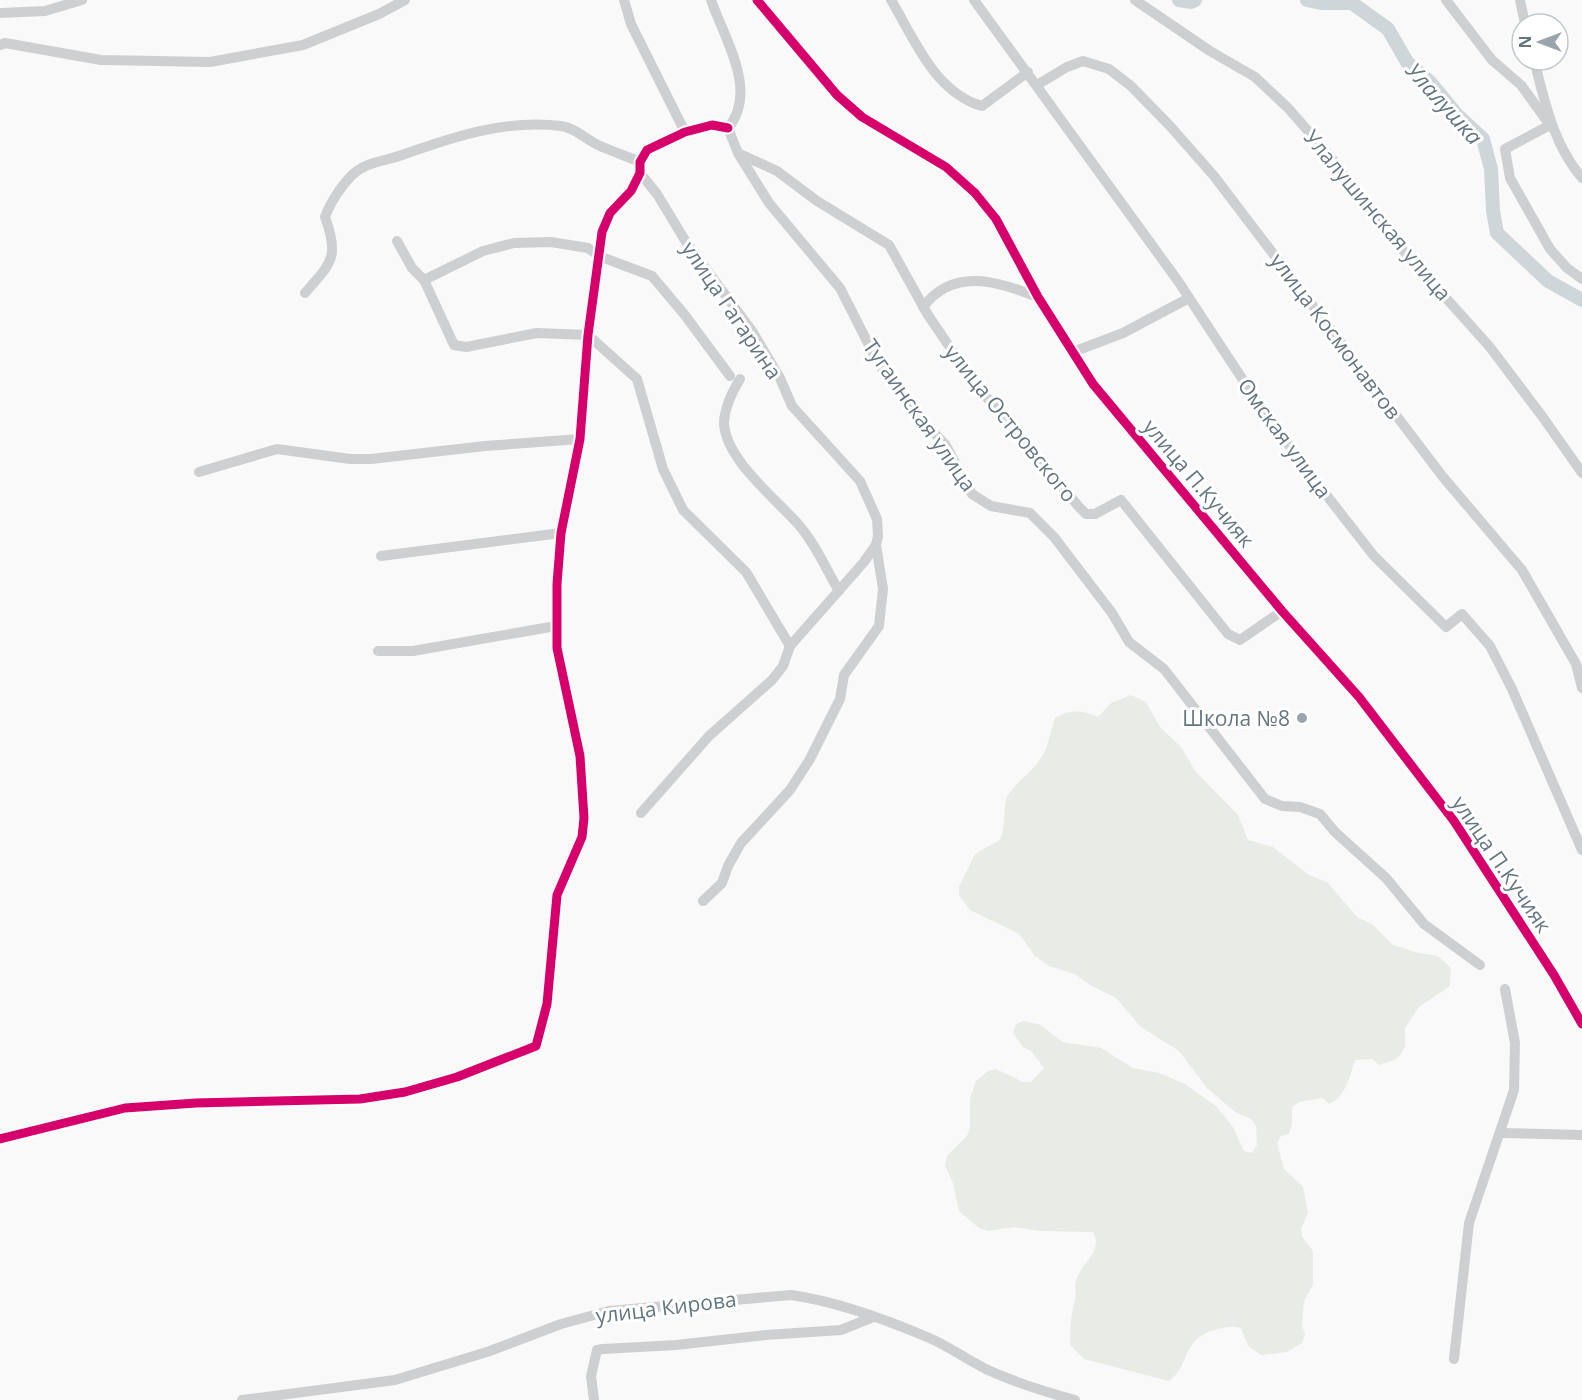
<svg xmlns="http://www.w3.org/2000/svg" width="1582" height="1400" font-family="'Open Sans',sans-serif">
  <rect width="100%" height="100%" fill="#f9f9f9"/>
  <!-- green -->
  <path fill="#e8ebe6" d="M 1131,695 L 1146,702 L 1160,727 L 1181,747 L 1196,772 L 1238,815 L 1248,840 L 1273,847 L 1309,875 L 1327,882 L 1357,917 L 1373,925 L 1393,945 L 1419,953 L 1438,956 L 1451,968 L 1450,986 L 1419,1007 L 1405,1028 L 1405,1046 L 1401,1054 L 1395,1060 L 1379,1065 L 1372,1059 L 1355,1060 C 1349,1077 1347,1096 1329,1104 L 1323,1098 L 1299,1102 L 1292,1107 L 1292,1125 L 1289,1134 L 1281,1136 L 1277,1143 L 1284,1169 L 1303,1187 L 1308,1213 L 1301,1229 L 1302,1237 L 1313,1251 L 1313,1285 L 1304,1301 L 1302,1326 L 1305,1334 L 1302,1343 L 1287,1352 L 1261,1355 L 1248,1346 L 1241,1328 C 1232,1326 1226,1327 1218,1329 C 1180,1338 1192,1364 1169,1381 L 1084,1359 L 1070,1345 C 1070,1328 1071,1315 1075,1299 C 1077,1293 1074,1287 1076,1281 C 1081,1262 1104,1252 1093,1232 L 1040,1231 L 1014,1227 L 988,1231 L 979,1228 L 959,1211 L 953,1183 L 945,1166 L 947,1156 L 967,1136 L 970,1128 L 970,1099 L 976,1081 L 988,1071 L 996,1069 L 1023,1082 L 1031,1082 L 1044,1068 L 1031,1051 L 1023,1047 L 1013,1033 L 1016,1024 L 1024,1021 L 1041,1025 L 1062,1042 L 1101,1048 L 1133,1068 L 1159,1073 L 1185,1084 L 1216,1106 L 1233,1127 L 1244,1151 L 1252,1153 L 1257,1145 L 1256,1126 L 1251,1119 L 1235,1112 L 1207,1088 L 1179,1051 L 1141,1027 L 1116,998 L 1090,985 L 1075,974 L 1049,966 L 1035,956 L 1019,934 L 970,910 L 959,895 L 959,887 L 975,854 L 1000,840 C 1007,824 1002,805 1008,795 C 1016,782 1030,774 1039,761 C 1048,749 1050,733 1055,718 C 1070,709 1083,710 1098,717 L 1111,703 Z"/>
  <g fill="none" stroke-linecap="round" stroke-linejoin="round">
    <!-- river -->
    <g stroke="#ced6d9" stroke-width="14">
      <path d="M 1179,0 L 1191,2 L 1195,0"/>
      <path d="M 1307,0 L 1321,3 L 1352,3 L 1388,29 L 1407,62 L 1430,82 L 1457,115 L 1483,139 L 1491,169 L 1493,211 L 1497,233 L 1548,281 L 1582,300"/>
    </g>
    <!-- minor -->
    <g stroke="#cecfd0" stroke-width="10">
      <path d="M 624,0 L 631,24 L 685,132"/>
      <path d="M 711,0 C 724,38 759,91 728,128 L 738,153 L 769,203 L 840,288 L 878,363 L 917,416 L 945,444 L 972,494 L 991,506 L 1030,513 L 1054,537 L 1112,613 L 1129,642 L 1164,669 L 1265,799 L 1282,806 L 1300,807 L 1320,814 L 1335,832 L 1386,878 L 1424,924 L 1480,965"/>
      <path d="M 757,0 L 837,95 L 862,117 L 946,167 L 975,193 L 996,219 L 1038,297 L 1093,384 L 1282,611 L 1359,697 L 1454,821 L 1554,975 L 1582,1024"/>
      <path d="M 891,0 C 914,38 934,92 982,106 L 1028,72"/>
      <path d="M 974,0 L 1178,281 L 1264,412 L 1324,492 L 1374,556 L 1446,627 L 1462,614 L 1490,646 L 1512,689 L 1582,850"/>
      <path d="M 1135,0 L 1210,51 L 1255,77 L 1288,108 L 1330,156 L 1384,229 L 1489,346 L 1542,416 L 1582,473"/>
      <path d="M 1446,0 L 1492,60 L 1521,85 L 1550,125 L 1505,149 L 1510,178 L 1550,249 L 1567,268 L 1582,279"/>
      <path d="M 1520,0 L 1525,24"/>
      <path d="M 0,13 L 45,11 L 82,0"/>
      <path d="M 0,45 L 5,43 L 101,60 L 210,62 L 303,45 L 379,14 L 405,0"/>
      <path d="M 1534,60 C 1545,102 1553,144 1582,178"/>
      <path d="M 1037,85 L 1067,67 L 1083,61 L 1109,69 L 1131,86 L 1170,126 L 1214,176 L 1443,477 L 1522,570 L 1576,664 L 1582,688"/>
      <path d="M 740,154 L 777,171 L 817,201 L 889,245 L 928,315 L 972,380 L 1080,508 L 1086,514 L 1095,514 L 1121,500 L 1228,634 L 1240,640 L 1282,611"/>
      <path d="M 640,173 L 657,194 L 686,242 L 752,331 L 780,378 L 792,406 L 860,481 L 877,519 L 878,536 L 876,545 L 864,562 L 790,646 L 783,666 L 772,680 L 709,736 L 641,813"/>
      <path d="M 397,241 L 412,268 L 424,280 L 454,345 L 466,347 L 537,333 L 588,335 L 637,379 L 663,469 L 683,510 L 746,572 L 790,646"/>
      <path d="M 424,280 L 483,251 L 514,243 L 551,242 L 588,248 L 599,256 L 652,276 L 684,314 L 730,376"/>
      <path d="M 305,293 C 331,263 340,258 325,217 C 330,203 341,186 352,175 C 367,161 383,162 402,155 C 453,137 505,119 561,126 C 576,128 585,139 598,145 C 611,151 626,156 640,162"/>
      <path d="M 923,307 C 954,266 998,282 1038,297"/>
      <path d="M 1073,352 L 1123,333 L 1189,298"/>
      <path d="M 740,379 C 732,392 725,406 724,422 C 724,458 776,499 798,524 C 815,543 826,569 839,591"/>
      <path d="M 199,472 L 277,449 L 350,459 L 371,459 L 485,446 L 580,439"/>
      <path d="M 381,556 L 561,533"/>
      <path d="M 378,651 L 413,651 L 556,626"/>
      <path d="M 703,901 L 722,883 L 728,866 L 741,843 L 790,790 L 810,759 L 840,699 L 844,675 L 879,626 L 883,589 L 876,545"/>
      <path d="M 1501,1133 L 1582,1135"/>
      <path d="M 0,1139 L 125,1108 L 196,1103 L 360,1099 L 405,1092 L 457,1077 L 536,1046 L 547,1004 L 557,895 L 582,837 L 584,818 L 580,756 L 557,648 L 557,584 L 561,533 L 580,439 L 588,335 L 602,232 L 610,213 L 631,191 L 640,173 L 640,162 L 647,150 L 685,132 L 712,125 L 728,128"/>
      <path d="M 1454,1359 L 1469,1223 L 1514,1090 L 1515,1043 L 1505,989"/>
      <path d="M 242,1400 L 395,1380 L 487,1352 L 561,1324 L 609,1311 L 791,1295 C 834,1301 887,1320 927,1337 C 949,1346 967,1360 988,1370 C 1016,1383 1046,1392 1075,1400"/>
      <path d="M 594,1400 L 591,1376 L 597,1350 L 603,1349 L 676,1345 L 766,1335 L 841,1330 L 873,1317"/>
    </g>
    <defs>
      <g id="cycleway">
        <path d="M 757,0 L 837,95 L 862,117 L 946,167 L 975,193 L 996,219 L 1038,297 L 1093,384 L 1282,611 L 1359,697 L 1454,821 L 1554,975 L 1582,1024"/>
        <path d="M 0,1139 L 125,1108 L 196,1103 L 360,1099 L 405,1092 L 457,1077 L 536,1046 L 547,1004 L 557,895 L 582,837 L 584,818 L 580,756 L 557,648 L 557,584 L 561,533 L 580,439 L 588,335 L 602,232 L 610,213 L 631,191 L 640,173 L 640,162 L 647,150 L 685,132 L 712,125 L 728,128"/>
      </g>
    </defs>
    <!-- cycleway casing -->
    <use href="#cycleway" stroke="#fff" stroke-width="13"/>
    <!-- cycleway -->
    <use href="#cycleway" stroke="#d6006c" stroke-width="9"/>
  </g>
  <!-- markers -->
  <circle fill="#99a4ac" stroke="#fff" stroke-width="2" cx="1302" cy="718" r="6"/>
  <g text-anchor="middle" dominant-baseline="central" stroke-width="6" stroke-linejoin="round" paint-order="stroke">
    <!-- street labels -->
    <g font-size="21" fill="#657683" stroke="#fff">
      <text transform="translate(1378 215) rotate(50)">Улалушинская улица</text>
      <text transform="translate(732 310) rotate(56)">улица Гагарина</text>
      <text transform="translate(1336 336) rotate(53)">улица Космонавтов</text>
      <text transform="translate(920 415) rotate(55)">Тугаинская улица</text>
      <text transform="translate(1011 423) rotate(51)">улица Островского</text>
      <text transform="translate(1285 438) rotate(54)">Омская улица</text>
      <text transform="translate(1199 483) rotate(50)">улица П.Кучияк</text>
      <text transform="translate(1502 864) rotate(56)">улица П.Кучияк</text>
      <text transform="translate(666 1307) rotate(-7)">улица Кирова</text>
    </g>
    <!-- poi labels -->
    <g font-size="21" fill="#657683" stroke="#fff" text-anchor="end">
      <text x="1290" y="718">Школа №8</text>
    </g>
    <!-- water labels -->
    <g font-size="22" font-style="italic" fill="#60757c" stroke="#fff">
      <text transform="translate(1445 103) rotate(48)">Улалушка</text>
    </g>
  </g>
  <!-- north arrow -->
  <g transform="translate(1540 42) rotate(270)"><circle r="28" fill="#ffffff" stroke="#c1c8cd" stroke-width="1.5"/>
  <path d="M0-4.5L10 22L0 15L-10 22Z" fill="#99a4ac"/>
  <text y="-9" font-size="16" font-weight="bold" text-anchor="middle" fill="#657683">N</text>
  </g>
</svg>
